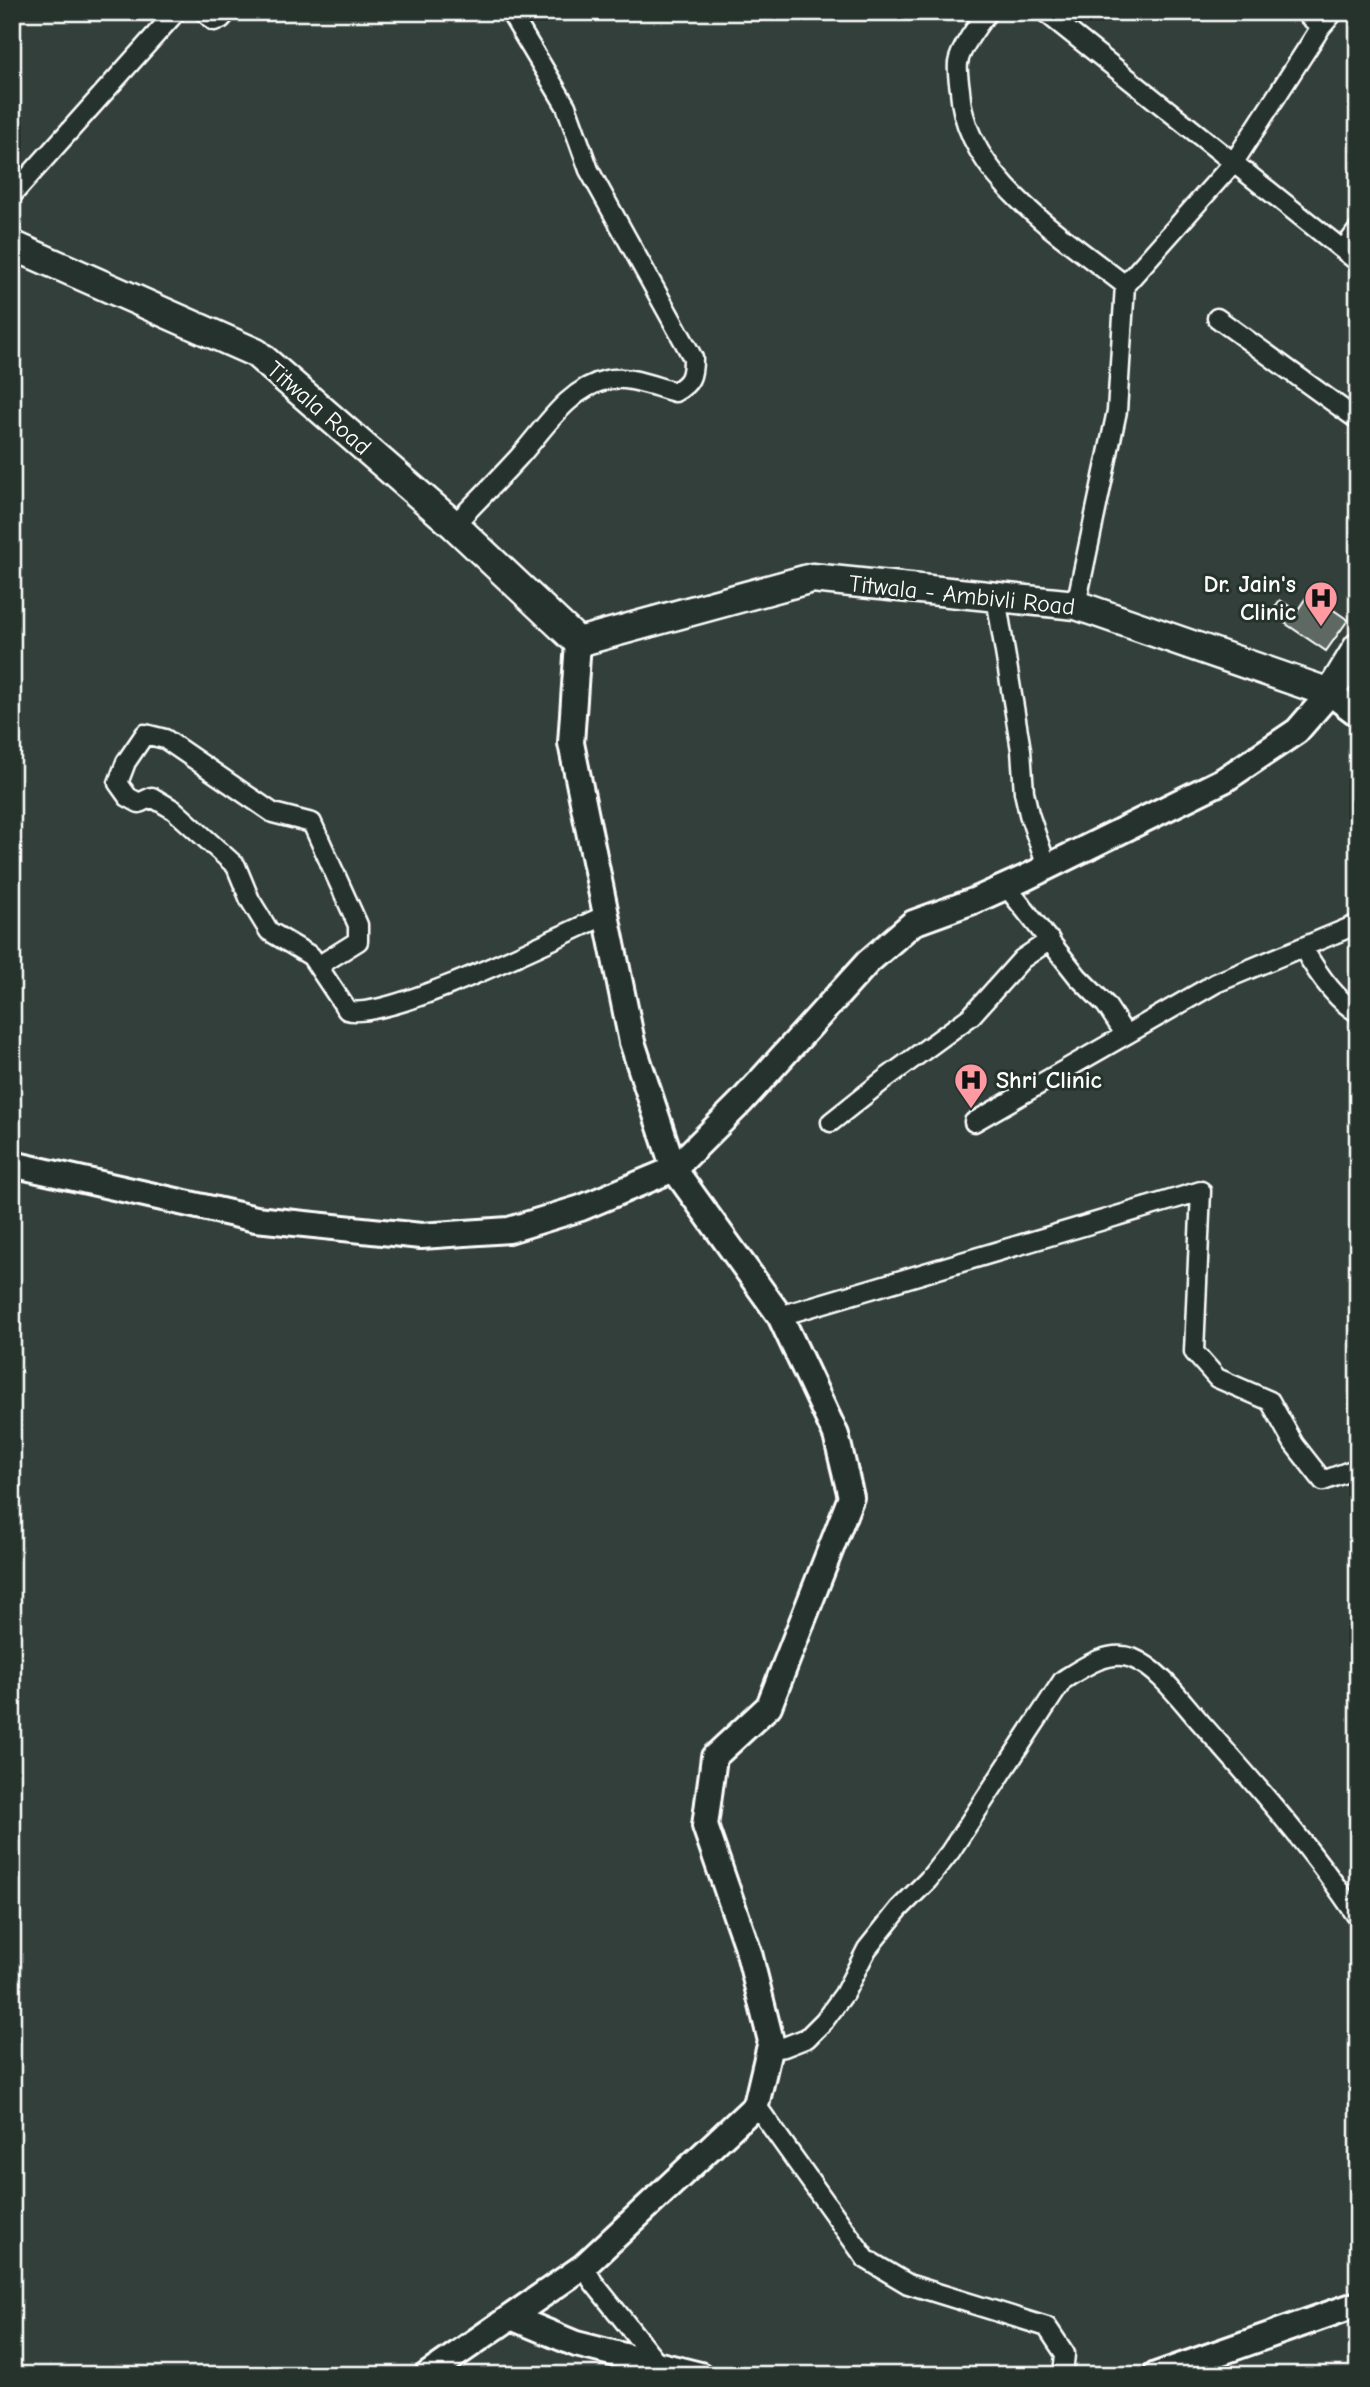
<svg xmlns="http://www.w3.org/2000/svg" width="1370" height="2387" font-family="'Comic Neue',sans-serif">
  <style>
    .building { fill: #5f6964; stroke: #fff; stroke-width: 2 }
    .lines { fill: none; stroke-linecap: round; stroke-linejoin: round }
    .street-casing { stroke: #fff; stroke-width: 23 }
    .secondary-casing { stroke: #fff; stroke-width: 30 }
    .primary-casing { stroke: #fff; stroke-width: 33 }
    .street { stroke: #26332d; stroke-width: 18 }
    .secondary { stroke: #26332d; stroke-width: 24 }
    .primary { stroke: #26332d; stroke-width: 28 }
    .labels { text-anchor: middle; stroke-width: 6; stroke-linejoin: round; paint-order: stroke }
    .street-label { font-size: 24px; fill: #fff; stroke: #26332d }
    .poi-label { font-size: 24px; font-weight: bold; fill: #fff; stroke: #26332d; text-anchor: end }
  </style>
  <rect width="100%" height="100%" fill="#333f3a"/>
  <filter id="ink" filterUnits="userSpaceOnUse"><feTurbulence type="fractalNoise" baseFrequency=".0143" numOctaves="2"/><feDisplacementMap in="SourceGraphic" scale="14" xChannelSelector="R" yChannelSelector="G"/><feConvolveMatrix kernelMatrix="1 2 1 2 8 2 1 2 1" color-interpolation-filters="sRGB"/></filter>
  <g filter="url(#ink)">
    <path class="building" d="M1309,593L1348,620L1326,651L1270,613L1280,600L1297,611Z"/>
    <g class="lines">
      <g class="street-casing">
        <path id="street" d="M204,12L214,21L221,19L227,12
          M988,12C979,23 960,49 958,63C957,71 959,82 960,90C964,177 1063,236 1125,285
          M1045,12L1358,262
          M1321,27L1334,12
          M12,195L176,12
          M1343,250L1358,230
          M1217,318L1358,420
          M454,525C475,503 497,481 518,458C542,432 568,388 606,380C629,375 652,386 675,392C691,383 693,376 693,358L589,170L566,106L510,12
          M996,597L1021,750L1024,792L1029,814L1047,867
          M1076,605L1117,411L1125,285L1234,162L1321,27L1304,12
          M1006,886L1078,977L1106,1005L1125,1034
          M1303,948C1316,971 1334,999 1358,1013
          M318,966L358,941V925L312,823L273,813L165,739L145,734L126,762L118,783L128,797L139,803L152,797L174,810L236,866L250,900L269,931L311,956L347,1010C385,1023 561,935 606,915
          M831,1122L885,1079L971,1016L1022,959L1050,940
          M974,1122L1216,983L1358,924
          M780,1316L1201,1191L1194,1352L1217,1378L1270,1401L1294,1444L1323,1481L1358,1468
          M769,2049L784,2047L807,2038L824,2021L844,1994L867,1949L899,1909L928,1880L950,1852L1063,1680C1082,1668 1108,1649 1132,1658C1161,1670 1181,1701 1201,1723C1256,1785 1312,1848 1358,1918
          M756,2105L866,2259L908,2284L1047,2327L1065,2354L1063,2375
          M584,2266L593,2282L660,2366"/>
      </g>
      <g class="secondary-casing">
        <path id="secondary" d="M12,1164L256,1219L421,1236L509,1230L581,1208L674,1169L741,1102L868,962L913,923L976,900L1025,878L1224,780L1297,731L1330,693L1358,714
          M511,2317L576,2344L700,2375
          M427,2375L584,2266L756,2105L771,2041L749,1953L705,1826L714,1757L769,1706L851,1497L836,1435L780,1316L674,1169L632,1042L571,743L578,642
          M1156,2375L1358,2304"/>
      </g>
      <g class="primary-casing">
        <path id="primary" d="M12,245L256,353L454,525L578,642L812,578L1076,605L1330,693L1358,647"/>
      </g>
      <use href="#street" class="street"/>
      <use href="#secondary" class="secondary"/>
      <use href="#primary" class="primary"/>
    </g>
  </g>
  <defs>
    <g id="hospital-pin" transform="scale(1.75)"><path d="M0 17L-7.5 6A9.5 9.5 0 1 1 7.5 6Z" fill="#ff9aa2" stroke="#26332d"/><path d="M-5-5h3v3.5h4V-5h3V5h-3V1.5h-4V5h-3Z" fill="#111"/></g>
  </defs>
  <g fill-rule="evenodd">
    <use href="#hospital-pin" x="1321" y="598"/>
    <use href="#hospital-pin" x="971" y="1080"/>
  </g>
  <g class="labels">
    <g class="street-label">
      <text transform="translate(319 408) rotate(41)" y="8">Titwala Road</text>
      <text transform="translate(962 595) rotate(6)" y="8">Titwala - Ambivli Road</text>
    </g>
    <g class="poi-label">
      <text x="1296" y="592">Dr. Jain's<tspan x="1296" dy="28">Clinic</tspan></text>
      <text x="996" y="1088" text-anchor="start">Shri Clinic</text>
    </g>
  </g>
  <rect width="1370" height="2387" fill="none" stroke="#26332d" stroke-width="42"/>
  <rect x="21" y="21" width="1328" height="2345" fill="none" stroke="#fff" stroke-width="2.5" filter="url(#ink)"/>
</svg>
